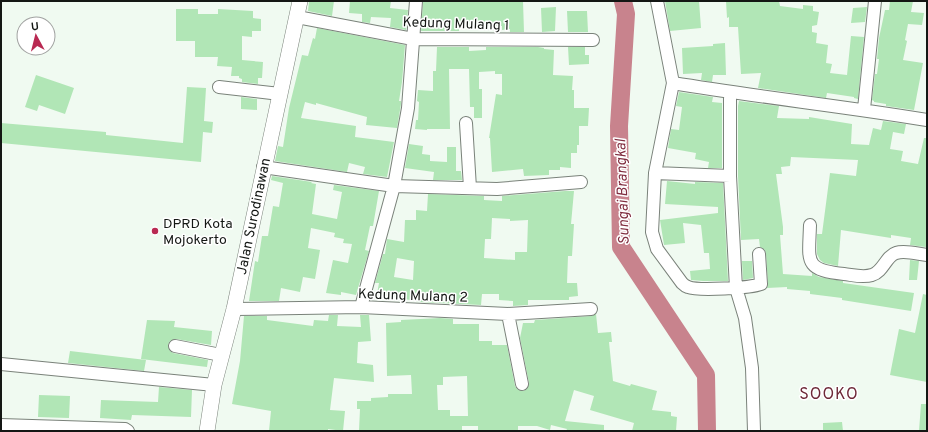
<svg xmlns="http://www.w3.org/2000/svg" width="928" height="432" font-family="Overpass,sans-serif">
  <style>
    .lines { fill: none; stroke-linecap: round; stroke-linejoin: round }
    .river { stroke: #c8838d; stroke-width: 18 }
    .building { fill: #b1e6b6; fill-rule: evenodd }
    .minor-casing { stroke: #7a827a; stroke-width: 14 }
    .major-casing { stroke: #7a827a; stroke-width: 16 }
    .minor { stroke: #fff; stroke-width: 12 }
    .major { stroke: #fff; stroke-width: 15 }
    .poi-dot { fill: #b92952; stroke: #fff; stroke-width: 1.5 }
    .labels { text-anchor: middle; stroke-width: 3; stroke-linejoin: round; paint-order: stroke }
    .street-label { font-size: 14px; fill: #141714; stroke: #fff }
    .poi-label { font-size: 14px; fill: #141714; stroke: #fff; text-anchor: start }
    .water-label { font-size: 15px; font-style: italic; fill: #812e40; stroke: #fff }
    .quarter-label { font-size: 16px; letter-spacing: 1px; fill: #6d2837; stroke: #fff }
  </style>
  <rect width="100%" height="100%" fill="#f0faf1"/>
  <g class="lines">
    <path class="river" d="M623,1L626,14L619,126L621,247L706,375L707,431"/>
  </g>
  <path class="building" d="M309,1H334L332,16L308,11Z
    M350,1H391L390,8L408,10L406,30L390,27L391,18L371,17L370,23L362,22V14L349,13Z
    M423,1H523L524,32H510V29L502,30V26H471V28H459V31H421Z
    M665,1H699L701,28L670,31Z
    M726,1H779L780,6L803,9V5L813,6V11L819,12L817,25L812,26V32L817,33L816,43L828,45L826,63L832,64L830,73L847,75L851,36L864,37L858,99L854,98V97L827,93L826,98L758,88L761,73L741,74L738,27H729V17L727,18Z
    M890,1H913L911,12L924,13L922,25L908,24L905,40L907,41L903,60L923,63L914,110L886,106V104L874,102V101L872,100L875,74H877L879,59H877L879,38L885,10H889Z
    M556,7L555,31L542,32L541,8Z
    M867,7L865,22L851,23L853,8Z
    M176,9H198V14H218V9L253,11V18L261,19V31H252V37L242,36V60L263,62L262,78H258V84L242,82V79L239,78V76H231L232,67L217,66L218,57H195V41H176Z
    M567,11H587L588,32H568Z
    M317,28L405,45L402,82L399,101H401V104L397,128L366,125L367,117L316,103V105L305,102L301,118L356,126L355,137L394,142L387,177L363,174L365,167L349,163L347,172L275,161L278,146L283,147L289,108L302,55L308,56L313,38L315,39Z
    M725,43L726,75H713L712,82L701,80L702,73L683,74L682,48L713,46V44Z
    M437,47H469V51L486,50V47H538L544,48V49L554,50L553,75L573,76L572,90H574V108H589L588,126H579V145H577V153H571V168L560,167V170H549V175L524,176L523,169L492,172L490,138H489L496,94L502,95V74H495V71L479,72V89H482V118H474V107H470L469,69H449L450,129H427V130L415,129L416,120H418L419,102L417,101L418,90L433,91V71H436Z
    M568,47H585V55H589V64L569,65Z
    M36,75L74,88L65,114L39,105L37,111L25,107Z
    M187,87L206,88L204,121L213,122L212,133L203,132L201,162L1,143V123L106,132V135L183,143Z
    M679,92L713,97L712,102L722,103V168H708L709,162L695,159L696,153L668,148L671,129L679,130L682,107L676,106Z
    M241,97L257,99V110L241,109Z
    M739,101L779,106L777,118L809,119V117L852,124L851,144L869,145L873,128L881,130L883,121L906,124L904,134L893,132L890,149L903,151L901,161L918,164L924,138H927L926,247L910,245L911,238L891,235V238L841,230L838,266L824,263L820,260L817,254V234H822L830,173L856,176L858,160L791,157L790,166L781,167L782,174H776L783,227V235H780L783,274L812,276V273L819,277L843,281V283L914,293L911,311L842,300V298L810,294V291L787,289V287L767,288L768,284L766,254L765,250L760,247L759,239L741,240L738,176V106Z
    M409,144L423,146L422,154L430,155V161L447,162V147H456V171H461L462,180H433L434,172L405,168Z
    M272,176L312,182L311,183L316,184L312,214L337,219L342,192L333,190L334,185L379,191L373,226H370L365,250L369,251L356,295L341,292V295L326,293L333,260L348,263L352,244L343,243L344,239L334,237L335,233L311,228L308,248L320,250L315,279L303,277L300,292L281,288L279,301H249L255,261L258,262L262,236H268L273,206L279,207L283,183L271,180Z
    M667,181L695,184V182L723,183L728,281H703L691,280L690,271L710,269L709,253H704L701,225L683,223L685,243L664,245L660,220L718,213V207L665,204Z
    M565,191H574L571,224H574L572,256H568L567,283H577L578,296L569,297V300H528V305L513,306V301L499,300V294H482L481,305L421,302L377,294L379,283H375L383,254H385L387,239L404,242L405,220H416V210L427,211L428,194L484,196V200L502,201V196ZM492,218L510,219V221L528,220L527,252H515V260L484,258L485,239H491ZM397,258L414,261L413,280L394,277Z
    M910,260L919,261L917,280H909Z
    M742,261H752L753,278L743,280Z
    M923,294L927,295V382L890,375L899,329L915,333Z
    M596,314L598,333L611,332L612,342H609L613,381L630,386L631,384L657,391L652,410L671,412V416L677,417L676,431H632L634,423L590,410L594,396L574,390L565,421L604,425V431H566L567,429L551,425L550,430L537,426H518V431H478V426H462V431H359L360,409H357V401H371V398L388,397V394H412L411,375L387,376L386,323L401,322V320L440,318L453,319V324H479V341H492V345H507L515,386L517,389L523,391L527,389L529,383L520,338L523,323H534L535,320L591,316ZM467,376L468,416H450V410H438L437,385H443V377Z
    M329,315H338L337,326L361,327L360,315H369L371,341L358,342L357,363L373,365L374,382L334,378L330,410L345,411L343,431L328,429V431H269L271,411L232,404L240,361L244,316H267V320L313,326L314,320L328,321Z
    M147,320L175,321L174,327L212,331L211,345L176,339L170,341L168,345L170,351L173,353L208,360L207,367L141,359Z
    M70,351L146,360L144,371L68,363Z
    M159,387L192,390L191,417L132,415L131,420L100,418L101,400L158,402Z
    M39,395L70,396L69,418L38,417Z
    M921,404H927V431H919Z
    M842,422L843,431H823V423Z"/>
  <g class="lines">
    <g class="minor-casing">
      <path id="minor" d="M657,1L673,83L655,173L652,232L657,249L682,283C684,285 685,286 688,287C698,291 751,288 761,284L759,254
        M297,17L413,39L593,40
        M673,83C757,97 842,106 927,120
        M219,87L280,94
        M730,93V176L736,288L745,318L752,368L754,431
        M864,109L875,1
        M466,123L470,188
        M263,167L394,186L497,189L581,182
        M655,173L730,176
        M810,225C809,261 803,270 844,274C853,275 863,278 872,275C883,272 886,256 896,253C905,250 918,254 927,255
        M361,307L394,186L408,108L416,1
        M234,309L361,307L508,314L591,309
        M508,314L522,384
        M175,346L221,355
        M1,364L214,385
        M1,425L125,429L128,431"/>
    </g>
    <g class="major-casing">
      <path id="major" d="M207,431L214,385L234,309L300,1"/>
    </g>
    <use href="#minor" class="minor"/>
    <use href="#major" class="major"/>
  </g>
  <circle class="poi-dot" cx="155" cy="231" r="4"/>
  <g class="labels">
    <g class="street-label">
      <text transform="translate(456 23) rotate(2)" y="5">Kedung Mulang 1</text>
      <text transform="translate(253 216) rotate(-78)" y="5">Jalan Surodinawan</text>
      <text transform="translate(413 295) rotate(2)" y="5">Kedung Mulang 2</text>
    </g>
    <g class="poi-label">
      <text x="163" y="228">DPRD Kota<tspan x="163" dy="16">Mojokerto</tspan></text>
    </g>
    <g class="water-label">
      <text transform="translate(622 192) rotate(-92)" y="5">Sungai Brangkal</text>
    </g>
    <g class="quarter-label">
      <text x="829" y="399">SOOKO</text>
    </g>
  </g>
  <rect width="928" height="432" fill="none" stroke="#141714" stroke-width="4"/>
  <g transform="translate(36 36) rotate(353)"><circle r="19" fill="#ffffff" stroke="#a1a2a1"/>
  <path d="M0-3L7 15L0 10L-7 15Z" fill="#b92952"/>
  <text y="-6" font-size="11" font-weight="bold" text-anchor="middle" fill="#141714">U</text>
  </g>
</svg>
